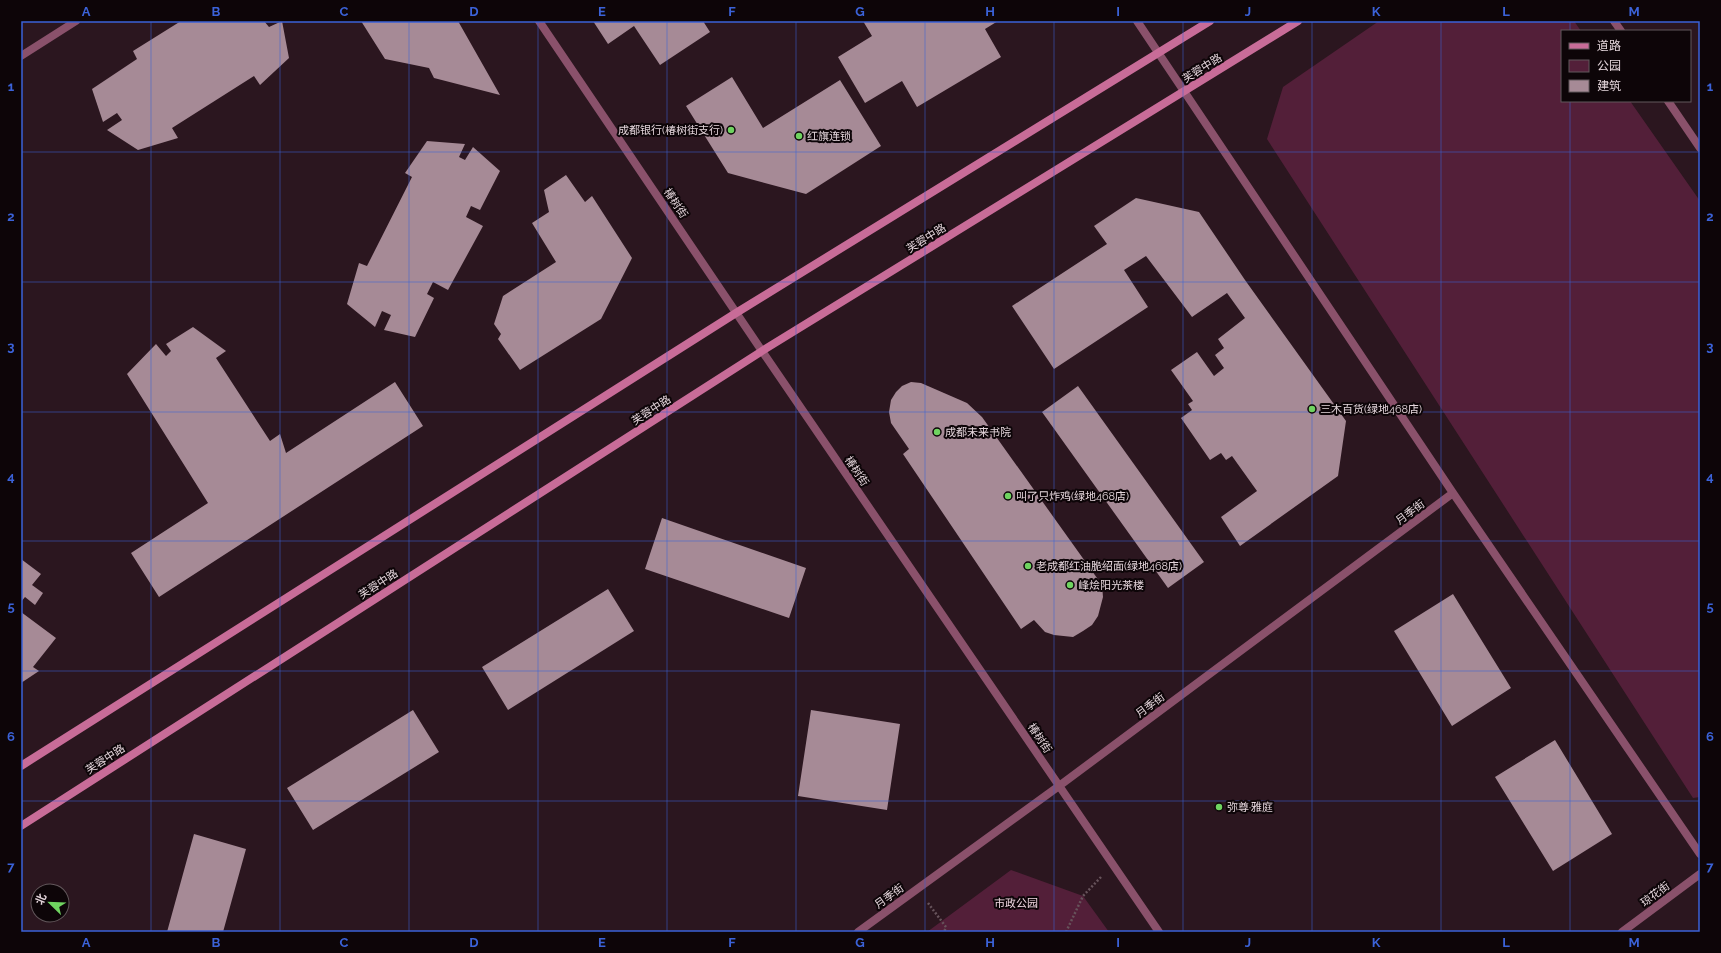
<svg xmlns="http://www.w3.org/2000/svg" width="1721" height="953" font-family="Raleway,'Noto Sans SC',sans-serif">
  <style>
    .green { fill: #531f39 }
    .building { fill: #a68a96 }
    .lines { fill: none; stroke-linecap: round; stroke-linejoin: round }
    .path { stroke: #67535b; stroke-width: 2.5; stroke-dasharray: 2 2; stroke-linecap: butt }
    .street { stroke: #8a516b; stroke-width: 8 }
    .secondary { stroke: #c86c98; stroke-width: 8 }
    .grid { fill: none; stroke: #3b62d8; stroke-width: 1; stroke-opacity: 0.55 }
    .poi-dot { fill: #6fd360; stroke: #0d0508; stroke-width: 1.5 }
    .labels { text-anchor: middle; stroke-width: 4; stroke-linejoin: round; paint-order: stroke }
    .street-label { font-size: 11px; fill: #e4d5db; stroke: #0d0508 }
    .poi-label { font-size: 11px; fill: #e4d5db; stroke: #0d0508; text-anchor: start }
    .park-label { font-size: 11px; fill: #f1d8e2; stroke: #0d0508 }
    .neatline { fill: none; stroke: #3b62d8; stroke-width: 1.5 }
    .grid-label { font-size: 13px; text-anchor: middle; font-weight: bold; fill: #3b62d8 }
  </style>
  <rect width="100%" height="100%" fill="#2b161f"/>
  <path class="green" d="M1379,21H1574L1581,31H1562V101H1630L1700,201V797L1693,798L1267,139L1283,87Z
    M1011,870L1083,896L1109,932H927Z"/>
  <path class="building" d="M181,21H264L269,27L282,21L289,58L260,85L254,76L172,128L178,138L138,150L107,130L122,120L117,113L103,122L92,89L137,59L133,51Z
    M361,21H458L500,95L434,78L429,68L385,59Z
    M593,21H703L710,32L660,65L634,26L608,44Z
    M863,21H998L985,29L1001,57L917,107L902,81L865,103L838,57L872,36Z
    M732,77L763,128L840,80L881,146L806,194L728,173L686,106Z
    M427,141L465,144L459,157L465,160L473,147L500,171L480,210L471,206L466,217L483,226L448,290L433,282L427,294L434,298L415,337L384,330L391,315L382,311L375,327L347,304L359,263L367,266L412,177L405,173Z
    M566,175L585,202L592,196L632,258L601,319L520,370L498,339L501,334L494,324L503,296L556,262L532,223L549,212L544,190Z
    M1136,198L1199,212L1245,280L1346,421L1338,476L1240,546L1221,517L1257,491L1232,456L1226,460L1221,453L1210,460L1181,418L1192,410L1188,404L1193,401L1171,370L1197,352L1214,376L1224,368L1215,355L1224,348L1218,339L1245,318L1227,293L1192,317L1146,256L1124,270L1148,307L1054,369L1012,306L1107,244L1094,226Z
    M193,327L226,351L216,358L270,441L280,434L286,453L395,382L423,426L159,597L131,553L208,503L127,374L156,344L166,356L171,351L166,344Z
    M911,382L921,383L967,403L982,417L1102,585L1103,597L1098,616L1092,625L1083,631L1073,637L1054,635L1045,632L1034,620L1021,629L903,454L909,449L891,423L889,412L891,400L896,392L902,386Z
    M1078,386L1204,562L1168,588L1042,412Z
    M662,518L806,568L789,618L645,569Z
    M21,559L41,574L32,585L43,593L35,605L25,597L21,602Z
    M608,589L634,631L508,710L482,667Z
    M1453,594L1511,688L1452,726L1394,631Z
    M21,612L56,638L33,667L39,671L21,683Z
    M413,710L439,752L313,830L287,788Z
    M811,710L900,724L887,810L798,796Z
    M1555,740L1612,834L1553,871L1495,777Z
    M194,834L246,849L223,932H167Z"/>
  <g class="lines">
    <path class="path" d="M928,903L946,927L944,932
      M1066,932L1083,896L1101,877"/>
    <path class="street" d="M539,21L762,351L1159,932
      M1137,21L1453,493L1700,854
      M1614,21L1621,31
      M21,56L76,21
      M1668,101L1700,148
      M858,932L1059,786L1453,493
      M1622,932L1700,874"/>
    <path class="secondary" d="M21,766L736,313L1210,21
      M21,826L762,351L1298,21"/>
  </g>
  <path class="grid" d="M151,21V932M280,21V932M409,21V932M538,21V932M667,21V932M796,21V932M925,21V932M1054,21V932M1183,21V932M1312,21V932M1441,21V932M1570,21V31M1570,101V932M21,152H1700M21,282H1700M21,412H1700M21,541H1700M21,671H1700M21,801H1700"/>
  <g class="poi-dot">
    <circle cx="731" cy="130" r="4"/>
    <circle cx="799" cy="136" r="4"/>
    <circle cx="1312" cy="409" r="4"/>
    <circle cx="937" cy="432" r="4"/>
    <circle cx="1008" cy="496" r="4"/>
    <circle cx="1028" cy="566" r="4"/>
    <circle cx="1070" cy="585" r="4"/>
    <circle cx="1219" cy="807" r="4"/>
  </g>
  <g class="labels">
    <g class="street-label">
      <text transform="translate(1202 68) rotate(-32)" y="4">芙蓉中路</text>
      <text transform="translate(676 203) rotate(56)" y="4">椿树街</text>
      <text transform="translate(926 238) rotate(-32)" y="4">芙蓉中路</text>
      <text transform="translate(651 410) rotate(-33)" y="4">芙蓉中路</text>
      <text transform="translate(857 471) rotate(56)" y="4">椿树街</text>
      <text transform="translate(1410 512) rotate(-37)" y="4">月季街</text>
      <text transform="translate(378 584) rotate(-33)" y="4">芙蓉中路</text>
      <text transform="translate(1150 705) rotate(-37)" y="4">月季街</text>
      <text transform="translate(1040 738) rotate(56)" y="4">椿树街</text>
      <text transform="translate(105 759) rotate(-33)" y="4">芙蓉中路</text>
      <text transform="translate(1655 894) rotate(-37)" y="4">琼花街</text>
      <text transform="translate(889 896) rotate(-36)" y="4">月季街</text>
    </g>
    <g class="poi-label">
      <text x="723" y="134" text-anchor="end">成都银行(椿树街支行)</text>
      <text x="807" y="140">红旗连锁</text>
      <text x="1320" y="413">三木百货(绿地468店)</text>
      <text x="945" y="436">成都未来书院</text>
      <text x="1016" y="500">叫了只炸鸡(绿地468店)</text>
      <text x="1036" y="570">老成都红油脆绍面(绿地468店)</text>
      <text x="1078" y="589">峰烩阳光茶楼</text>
      <text x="1227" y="811">弥尊·雅庭</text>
    </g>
    <g class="park-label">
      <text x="1016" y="907">市政公园</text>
    </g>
  </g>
  <rect width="1721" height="953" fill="none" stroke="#0d0508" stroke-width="44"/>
  <rect x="1561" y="30" width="130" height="72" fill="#0d0508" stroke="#63585c"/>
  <rect x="1569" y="43" width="20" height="6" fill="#c86c98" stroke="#63585c"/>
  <text x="1597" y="50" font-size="12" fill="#e4d5db">道路</text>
  <rect x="1569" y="60" width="20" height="12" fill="#531f39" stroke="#63585c"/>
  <text x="1597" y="70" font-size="12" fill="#e4d5db">公园</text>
  <rect x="1569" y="80" width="20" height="12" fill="#a68a96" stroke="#63585c"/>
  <text x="1597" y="90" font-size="12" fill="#e4d5db">建筑</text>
  <g transform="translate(50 903) rotate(293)"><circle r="19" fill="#0d0508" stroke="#63585c"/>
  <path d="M0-3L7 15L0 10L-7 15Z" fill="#6fd360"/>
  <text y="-6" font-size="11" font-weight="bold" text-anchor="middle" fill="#e4d5db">北</text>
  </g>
  <rect x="22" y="22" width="1677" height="909" class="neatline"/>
  <g class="grid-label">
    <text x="86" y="16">A</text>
    <text x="216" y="16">B</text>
    <text x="344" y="16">C</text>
    <text x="474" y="16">D</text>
    <text x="602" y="16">E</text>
    <text x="732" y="16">F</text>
    <text x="860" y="16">G</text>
    <text x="990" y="16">H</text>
    <text x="1118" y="16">I</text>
    <text x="1248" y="16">J</text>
    <text x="1376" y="16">K</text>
    <text x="1506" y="16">L</text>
    <text x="1634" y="16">M</text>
    <text x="11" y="91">1</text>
    <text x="1710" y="91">1</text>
    <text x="11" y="221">2</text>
    <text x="1710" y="221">2</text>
    <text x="11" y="351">3</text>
    <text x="1710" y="351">3</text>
    <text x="11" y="481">4</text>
    <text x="1710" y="481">4</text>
    <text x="11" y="611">5</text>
    <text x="1710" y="611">5</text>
    <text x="11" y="741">6</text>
    <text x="1710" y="741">6</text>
    <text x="11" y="871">7</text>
    <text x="1710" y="871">7</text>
    <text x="86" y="947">A</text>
    <text x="216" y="947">B</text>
    <text x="344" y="947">C</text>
    <text x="474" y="947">D</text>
    <text x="602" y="947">E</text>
    <text x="732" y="947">F</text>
    <text x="860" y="947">G</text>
    <text x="990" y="947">H</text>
    <text x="1118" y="947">I</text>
    <text x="1248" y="947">J</text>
    <text x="1376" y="947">K</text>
    <text x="1506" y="947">L</text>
    <text x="1634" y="947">M</text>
  </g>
</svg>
